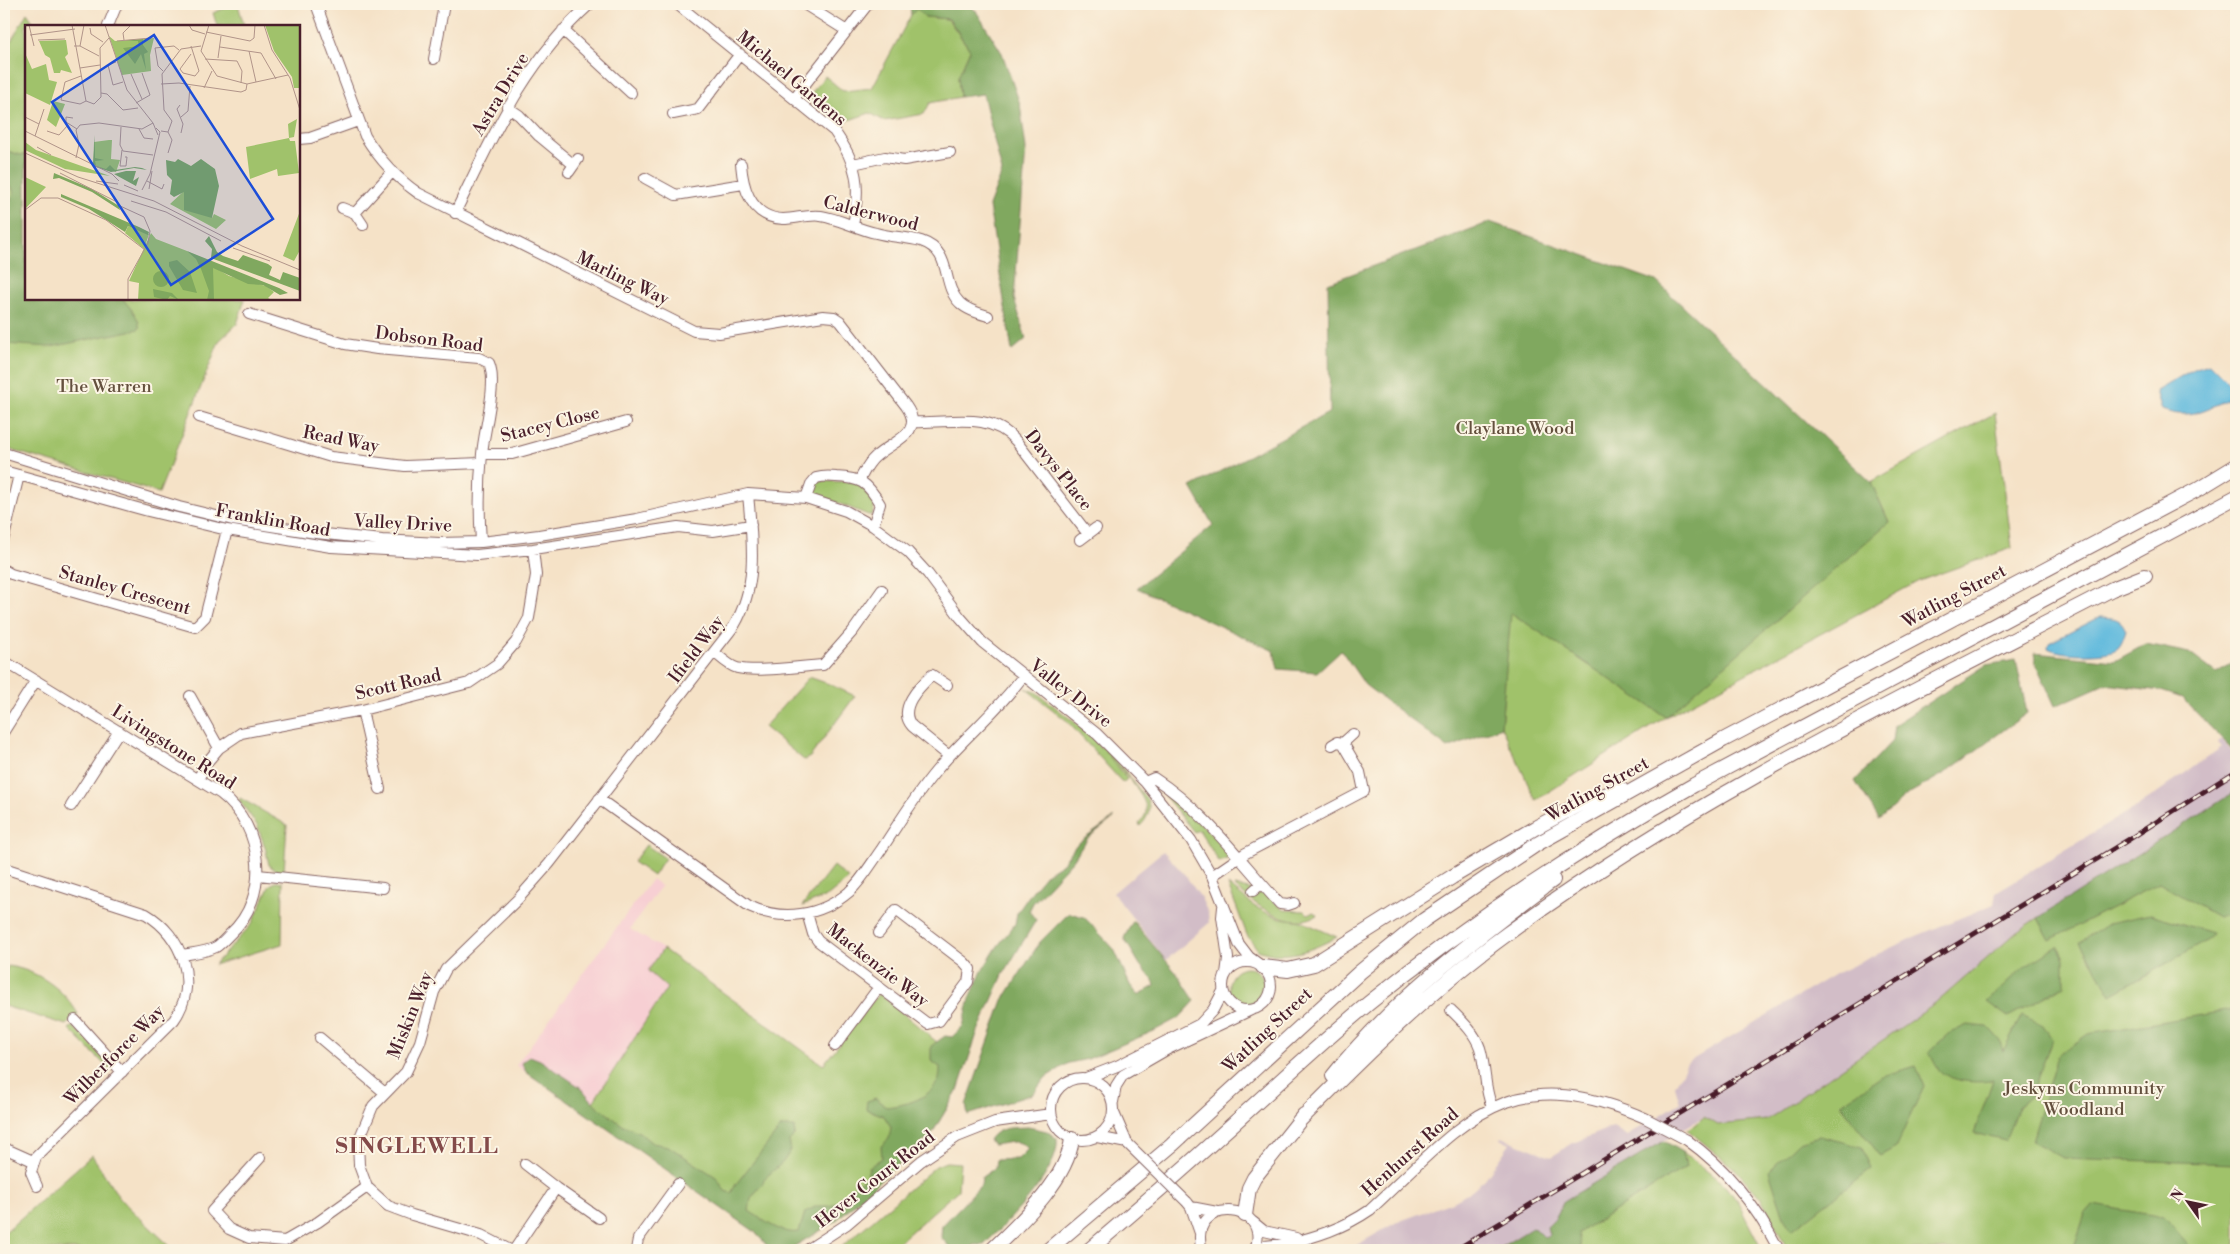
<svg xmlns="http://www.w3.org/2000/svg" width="2240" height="1254" font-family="'Libre Bodoni',serif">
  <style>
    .built { fill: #f7cfd3 }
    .industrial { fill: #d2bdc7 }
    .green { fill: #a0c26b; stroke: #75704b }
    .forest { fill: #80a85f; stroke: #656445 }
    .water { fill: #5fb9dd; stroke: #546c84 }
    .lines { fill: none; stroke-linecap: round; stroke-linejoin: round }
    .minor-casing { stroke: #866362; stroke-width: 12 }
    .highway-casing { stroke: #866362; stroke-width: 16 }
    .minor { stroke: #fff; stroke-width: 10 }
    .highway { stroke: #fff; stroke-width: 14 }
    .rail-casing { stroke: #4a1f2b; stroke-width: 5 }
    .rail { stroke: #fcf5e5; stroke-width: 3; stroke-dasharray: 9; stroke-linecap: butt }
    .minor-bridge-casing { stroke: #866362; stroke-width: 12; stroke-linecap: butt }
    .minor-bridge { stroke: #fff; stroke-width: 10 }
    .labels { text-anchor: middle; stroke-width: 4; stroke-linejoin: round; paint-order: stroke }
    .street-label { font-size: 18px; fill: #4a1f2b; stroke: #fcf5e5 }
    .park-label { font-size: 18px; fill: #64503e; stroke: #fcf5e5 }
    .district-label { font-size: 22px; font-weight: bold; letter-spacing: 1px; fill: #834a49; stroke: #fcf5e5 }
    .inset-road { fill: none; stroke: #b19489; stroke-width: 1 }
    .view { fill: #1d4ed8; fill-opacity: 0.15; stroke: #1d4ed8; stroke-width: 2.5 }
    .inset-edge { fill: none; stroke: #4a1f2b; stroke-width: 2.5 }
  </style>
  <rect width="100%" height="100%" fill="#fcf5e5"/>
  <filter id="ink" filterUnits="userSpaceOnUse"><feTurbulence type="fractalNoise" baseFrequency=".02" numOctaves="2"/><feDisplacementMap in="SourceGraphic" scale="10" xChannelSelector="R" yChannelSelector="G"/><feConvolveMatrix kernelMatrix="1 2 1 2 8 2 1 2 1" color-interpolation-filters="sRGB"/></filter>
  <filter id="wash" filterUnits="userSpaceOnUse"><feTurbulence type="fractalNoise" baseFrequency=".0096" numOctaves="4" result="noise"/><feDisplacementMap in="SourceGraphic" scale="20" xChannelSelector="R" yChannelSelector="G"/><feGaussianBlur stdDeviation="1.12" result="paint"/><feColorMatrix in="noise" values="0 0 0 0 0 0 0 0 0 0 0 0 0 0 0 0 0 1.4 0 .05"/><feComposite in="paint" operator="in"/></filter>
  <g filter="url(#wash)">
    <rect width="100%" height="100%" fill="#f5e2c7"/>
    <path class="built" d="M652,879L661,886L630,929L663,949L648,971L667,988L585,1113L516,1065Z"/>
    <path class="industrial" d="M2222,740L2236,755V791L2017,932L1935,1004L1767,1120L1718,1125L1703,1117L1565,1201L1555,1219L1547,1226L1550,1235L1544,1237L1536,1229L1532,1228L1494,1250H1348L1397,1222L1455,1201L1467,1194L1485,1179L1510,1144L1500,1139L1501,1137L1551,1157L1573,1143L1613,1127L1627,1136L1680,1103L1675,1086L1687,1063L1835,974L1914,937L1994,904L1996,892L2141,804L2222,747L2218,743Z
      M1163,851L1185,875L1201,898L1208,913L1209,923L1166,960L1113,893Z"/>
    <path class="green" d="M235,4H238L244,26H217L213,13Z
      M917,8L925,17L948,19L970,50L958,77L960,97L930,103L924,114L884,121L870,113L840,123L815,105L810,95L825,76L843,91L872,88L911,15Z
      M27,13L36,26H26V299H245L237,324L219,341L159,493L4,448V53Z
      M1995,413L2012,548L1919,581L1666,717L1536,800L1501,727L1510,613L1889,522L1871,482Z
      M816,481L857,482L876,502L872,515H868L818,495L814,491Z
      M809,677L829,684L855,696L810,757L804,760L764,727Z
      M1025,688L1036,692L1091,735L1101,748L1103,746L1110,752L1148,801C1151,811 1147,819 1140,826L1139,824C1142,820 1146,816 1146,810C1147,795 1115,763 1105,751L1127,779L1124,782L1121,781L1066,720Z
      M1156,785L1176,798L1228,851L1227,859L1219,862L1199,830L1194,832Z
      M240,798L287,825L284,872L276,871L269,865L265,847L257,825L239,800Z
      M2236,843V1250H1788L1760,1197L1736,1170L1688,1130L1704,1117L1718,1125L1767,1120L1935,1004L2017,932L2038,918L2050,939Z
      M646,845L665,858L653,876L633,862Z
      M833,866L849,879L828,896L802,906Z
      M276,882H283L282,944L214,965L252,924L270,885Z
      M1228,885L1254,906L1267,913L1281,918L1301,921L1337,937C1312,950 1286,961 1258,950L1247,935Z
      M1234,886L1264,892L1284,910L1305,911L1308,914L1314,912L1317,915C1291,932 1252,903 1234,886Z
      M663,949L823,1065L879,993L965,1066L958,1090L931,1135L833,1223L788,1250H771L754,1231L586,1113L667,988L648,971Z
      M8,966C37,970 64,989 78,1014L66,1025L4,1006V978Z
      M1229 986a18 18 0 1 1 36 0a18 18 0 1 1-36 0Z
      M71,1027H74L114,1067L111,1071L69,1029Z
      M1683,1152L1727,1187L1737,1201L1762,1250H1579L1581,1247L1577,1233L1686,1167Z
      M92,1155L120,1199L174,1250H10L4,1243V1233Z
      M946,1162L960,1163L958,1190L890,1250H838L936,1166Z"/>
    <path class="forest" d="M910,4H968L976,11L1002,53L1020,104L1026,149L1014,298L1026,339L1012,351L989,206L1002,172L983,94L960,97L958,77L970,50L949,19L925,17L917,9L911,15Z
      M4,150L21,155L26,154V299H123C129,307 141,318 139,329L51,347L4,344V213L14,194L12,187L4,183Z
      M1490,222L1656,281L1871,482L1889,522L1666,717L1511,613L1501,727L1448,748L1365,685L1341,650L1317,672L1278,669L1274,651L1137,588L1213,525L1191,487L1330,412L1328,283Z
      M2146,644L2189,653L2216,673L2236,661V753L2182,698L2161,691L2105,684L2055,706L2036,664L2034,653L2115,661Z
      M2016,660L2027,713L1945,773L1908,794L1879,819L1855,781L1892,741L1894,725L1986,665Z
      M2236,791V912L2218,917L2159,883L2050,940L2038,918Z
      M1115,817L1088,838L1073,860L1033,903L1029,911L1036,920L1003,975L978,1031L958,1090L931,1135L833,1223L788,1250H771L754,1231L526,1072L522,1063L530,1056L540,1060L580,1087L596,1105L621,1124L639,1132L652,1143L668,1146L716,1177L725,1191L731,1193L736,1184L781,1127H794L795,1135L789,1141L791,1150L783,1162L764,1179L763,1183L751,1198L749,1211C763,1220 782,1235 799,1232L805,1212L817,1206H830L842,1200L854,1186L867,1177L869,1167L882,1158L881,1146L889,1139L891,1127L884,1116L866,1109L867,1101L876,1098L886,1107C905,1105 926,1100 937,1083C940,1079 940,1072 940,1067L931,1061V1046L945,1036L952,1037L963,1026L970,998L982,971L997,947L1015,924L1017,913L1036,886L1047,873L1063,863L1077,844Z
      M1069,913L1084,917L1114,949L1130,985L1138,995L1155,986L1153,980L1140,965L1124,938L1133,921L1178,975L1195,1001L1180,1017L1154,1031L1088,1059L1069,1063L1046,1077L1033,1094L968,1115L966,1105L1003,1000L1040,942Z
      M2150,914L2212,933L2208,940L2111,995L2080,942L2109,923Z
      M2058,946L2064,958V986L2008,1017L1987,1002L2023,968Z
      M2232,1010L2236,1012V1164L2063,1158L2032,1141L2057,1056L2088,1034Z
      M2022,1015L2043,1025L2052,1039L2031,1096L2018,1106L2005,1141L1974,1133L1993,1080C1979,1084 1950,1082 1939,1070C1935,1065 1932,1057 1929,1052L1948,1034L1967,1025L1988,1027L1999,1039L2003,1051Z
      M1916,1066L1924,1086L1896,1147L1880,1156C1868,1138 1852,1123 1841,1104L1882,1076Z
      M1028,1127L1047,1131L1057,1139C1061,1171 1006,1223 984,1245H974L971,1250H952L941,1237L942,1226L981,1185L982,1177L995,1168L996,1160L1018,1159L1028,1149C1019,1137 1007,1144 993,1145L989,1140C998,1126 1013,1128 1028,1127Z
      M1819,1136L1862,1147L1871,1169L1792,1230L1785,1220L1769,1171L1799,1142Z
      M1664,1141L1683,1152L1686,1167L1578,1233L1581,1247L1579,1250H1496L1532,1228L1536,1229L1544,1237L1549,1235L1547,1227L1555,1219L1564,1201Z
      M2093,1205L2164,1217L2192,1250H2073L2085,1214Z"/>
    <path class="water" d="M2210,364L2231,385L2229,399C2204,410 2189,420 2162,410L2156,391L2195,368Z
      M2100,617C2113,618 2121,617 2126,631C2124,637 2122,644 2118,648C2108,657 2059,655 2048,648L2049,643Z"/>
  </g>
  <g filter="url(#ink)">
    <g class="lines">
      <g class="minor-casing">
        <path id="minor" d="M316,4L365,136C379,159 395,177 418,193L694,331L719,333L823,316L834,317L840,321L906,406C926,434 892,441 875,457C868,463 864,472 860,479
          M677,4L834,131C858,164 861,186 853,225
          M804,4L847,31
          M108,26L117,4
          M563,30L631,93
          M434,59L444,4
          M795,97L868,4
          M507,107L519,115L539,136L574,165
          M673,114L698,109L740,54
          M299,139L310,138L358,121
          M741,164C743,189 752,218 783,219C796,219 808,214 821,216C840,219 857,229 876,233C890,237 906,237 921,241C954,252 940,284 960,303C967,310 978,313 988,316
          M853,164L885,157L904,160L950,152
          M569,172L578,159
          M645,178L676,195L743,184
          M342,208L355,213L363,225
          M355,213L392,172
          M455,213C494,134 523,64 590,4
          M249,314L345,344L377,349L479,358L489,363C498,383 484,430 482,454C479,483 479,513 481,542
          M199,417L331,457L405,466L481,463
          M913,422C949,424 989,410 1016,441L1088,534
          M4,453L179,507L233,520L316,533L382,540L439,543L481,542L539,535L637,519L748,494L806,498L846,511L873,526L908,552L928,574L960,617L982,642L1097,734L1145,782L1191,840L1212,876L1239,944L1249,957L1263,967
          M482,454H512L626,422
          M4,471L148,511L227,530L331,547L477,555L533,549L678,527L713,531L751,525
          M806,498L811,484L816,478C823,476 829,476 836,477C861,478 867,482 880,504L873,526
          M4,537L19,475
          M1080,540L1096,528
          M4,570L11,574L195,627L205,617L227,530
          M715,653C721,658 729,666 737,668C758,673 801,666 823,665L853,631L882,590
          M4,661L221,794C264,827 271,897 230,934C226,938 221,944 216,947C206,952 193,953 182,955
          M947,685L932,675C919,687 897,709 912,726L949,756
          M190,696L219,748
          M362,710L380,789
          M4,731L36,680
          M1343,743L1353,734
          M198,779L208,761L219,748L241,733L362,710L469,683L497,664L516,642L529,618L536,575L533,549
          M1145,782L1154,778C1205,811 1239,860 1280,904L1288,905L1294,903
          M599,799L749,906C782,922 821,916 849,892C862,880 871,864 881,850C899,823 915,796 936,771C963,738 998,711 1023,676
          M71,806L119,731
          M4,868L146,914C182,935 200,983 174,1020L36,1157L31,1172L37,1186
          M258,875L383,888
          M1212,876L1244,854L1364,791L1360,772L1343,743L1337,742L1332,745
          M1253,891L1261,884
          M1223,907L1222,917L1228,958L1226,974
          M807,913L813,934L818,941L928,1024L939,1021L968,982L970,969L964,962L896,910L879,933
          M1223 986a24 24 0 1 1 48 0a24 24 0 1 1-48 0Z
          M1451,1010C1462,1021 1475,1033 1480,1048C1486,1068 1484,1088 1492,1107
          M75,1020L122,1072
          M320,1038L385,1093
          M835,1046L879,987
          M1051 1109a31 31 0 1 1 62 0a31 31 0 1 1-62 0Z
          M1086,1078L1117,1066L1200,1024L1213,1010L1223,991
          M1113,1102L1116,1086L1123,1075L1168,1049L1251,1010
          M1114,1113L1127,1143
          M1097,1137L1127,1143
          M1687,1140C1728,1169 1756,1206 1779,1250
          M4,1148L33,1161
          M260,1158L212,1211L229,1229L249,1238L285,1241L318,1222L367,1187
          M556,1188L599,1218
          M1187,1202L1191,1207L1200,1233
          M1191,1207L1217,1212
          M1253,1222L1264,1231L1296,1238
          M510,1250L481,1235L412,1215L388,1206L367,1187L359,1165L358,1142L373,1106L406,1072L420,1042L434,992L446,969L518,899L549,864L734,626C759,584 752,540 748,494
          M514,1250L556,1188L525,1164
          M636,1250L638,1239L678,1184
          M807,1250L847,1224L921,1161L957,1137L995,1122L1051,1114
          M1202,1250C1186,1196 1273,1200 1255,1250
          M1256,1250C1265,1243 1275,1246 1286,1244C1316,1237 1344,1228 1370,1210C1465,1122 1506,1058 1645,1118"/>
      </g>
      <g class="highway-casing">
        <path id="highway" d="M1263,967L1288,970L1314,964L1452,877L1535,828L1578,805L1621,789
          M1333,1076C1394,999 1475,939 1553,880
          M1299,1121C1365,1055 1431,989 1507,934C1694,797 1906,696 2112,589L2145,576
          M1245,1215L1249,1188L1254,1178L1304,1115
          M992,1250C1021,1222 1067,1180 1072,1139
          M1048,1250L1172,1145L1360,972L1424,920L1537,844L1723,740L2200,488L2236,466
          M1089,1250C1134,1212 1179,1173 1222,1134C1271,1090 1318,1045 1369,1003C1470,921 1580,849 1694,785L2236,497"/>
      </g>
      <use href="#minor" class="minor"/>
      <use href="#highway" class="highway"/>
      <g class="rail-casing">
        <path id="rail" d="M1456,1250L2128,840L2236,771"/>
      </g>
      <use href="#rail" class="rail"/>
      <g class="minor-bridge-casing">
        <path id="minor-bridge" d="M1645,1118L1687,1140
          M1127,1143L1187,1202"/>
      </g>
      <use href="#minor-bridge" class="minor-bridge"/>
    </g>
  </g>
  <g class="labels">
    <g class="street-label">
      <text transform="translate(792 78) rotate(40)" y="6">Michael Gardens</text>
      <text transform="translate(500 94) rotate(-59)" y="6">Astra Drive</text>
      <text transform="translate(871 213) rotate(14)" y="6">Calderwood</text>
      <text transform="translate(623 278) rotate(26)" y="6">Marling Way</text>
      <text transform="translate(429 339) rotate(7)" y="6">Dobson Road</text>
      <text transform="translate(550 424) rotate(-14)" y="6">Stacey Close</text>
      <text transform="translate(341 439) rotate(11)" y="6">Read Way</text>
      <text transform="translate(1059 470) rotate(52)" y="6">Davys Place</text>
      <text transform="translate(273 520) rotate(10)" y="6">Franklin Road</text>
      <text transform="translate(403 523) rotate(3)" y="6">Valley Drive</text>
      <text transform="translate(125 590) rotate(16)" y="6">Stanley Crescent</text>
      <text transform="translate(1954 596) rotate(-28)" y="6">Watling Street</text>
      <text transform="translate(696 649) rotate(-53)" y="6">Ifield Way</text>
      <text transform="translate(398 684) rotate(-13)" y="6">Scott Road</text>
      <text transform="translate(1071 693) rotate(38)" y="6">Valley Drive</text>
      <text transform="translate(174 747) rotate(32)" y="6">Livingstone Road</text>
      <text transform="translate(1597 789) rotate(-29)" y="6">Watling Street</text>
      <text transform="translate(878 965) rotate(38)" y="6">Mackenzie Way</text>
      <text transform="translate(410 1015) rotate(-68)" y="6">Miskin Way</text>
      <text transform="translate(1267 1030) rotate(-43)" y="6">Watling Street</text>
      <text transform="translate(114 1055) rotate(-45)" y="6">Wilberforce Way</text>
      <text transform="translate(1410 1152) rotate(-42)" y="6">Henhurst Road</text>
      <text transform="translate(875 1179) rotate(-38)" y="6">Hever Court Road</text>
    </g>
    <g class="park-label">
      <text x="104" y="392">The Warren</text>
      <text x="1515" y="434">Claylane Wood</text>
      <text x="2084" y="1094">Jeskyns Community<tspan x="2084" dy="21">Woodland</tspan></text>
    </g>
    <g class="district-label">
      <text x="417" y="1153">SINGLEWELL</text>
    </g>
  </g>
  <g transform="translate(25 25)">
    <rect width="275" height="275" fill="#f5e2c7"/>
    <path d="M240,0H275V63H269L267,52L249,26ZM84,11L90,16L129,13L125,30L126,46L97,50ZM41,15L43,29L40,32L47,48L36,45L35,48H29L25,33L20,30L14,16ZM0,28L7,44L21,39L24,55L32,57L25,80L0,68ZM28,76L40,79L31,102L22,95ZM272,94L269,112L264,113L265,116H270L274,148L253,151L252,144L225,154L221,122L264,113L263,99ZM84,115H87L86,134L95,135L91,147L68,141L69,117ZM0,117L11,125L85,151L40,144L0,125ZM0,152L21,162L0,184ZM159,166L187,193L189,189L201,195L191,204L145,179ZM275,186V225L269,236L258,231ZM103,201L124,209L119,224L100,208ZM126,208L131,214L162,226L204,251L241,261L249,267L243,273L247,275H113L114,258L104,256Z" fill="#a0c26b"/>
    <path d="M118,14V20L123,27L119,29L121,45L116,29L110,39L98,23L114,21L113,16H100ZM70,110V133L79,135L70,136L71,141L81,144L85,140L90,145L110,142L117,143L122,145L109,143L86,147L68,141ZM153,134L166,141L176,134L190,144L194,161L187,193L159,185V167L149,172L145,169L147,155L142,150L141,135L150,137ZM101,146H111L108,156L114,152L111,161L89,149ZM29,148L67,164L94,181L95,185L67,167L34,153L28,154ZM36,169L114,202L124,207L123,210L103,201L100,207L64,184L36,172ZM184,211L192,227L198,231L213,236L218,230L243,239L247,242L244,250L255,255L258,247L275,253V266L186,233L187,224L180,216ZM162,226L254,263L263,268L255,270L238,260L223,259L188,243L189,275H182L184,266L176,244L171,234ZM152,235L165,247L172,268L158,265L144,241V237ZM128 254a8 8 0 1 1 16 0a8 8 0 1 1-16 0ZM128,264L147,268L154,275L145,271L142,275L129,272Z" fill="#80a85f"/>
    <path class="inset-road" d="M4,0L9,21M47,0L61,76M80,0L102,65L128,98L133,110M164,0L167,5L180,9M184,0L176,26L192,51L222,59L263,50M239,0L247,25L265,53L275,85M65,3L66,9L78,17M181,7L225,16L229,13L230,0M5,10L50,4M13,15L40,14M99,15L98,8L106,0M92,16L126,13M49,21H55L74,31M55,21L59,0M166,21L174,46L170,51L158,48L155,44L166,29M195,22L236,28L251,54M224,26L231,57M193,33L196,11M180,34L212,36L217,46L216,58M91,37L83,40L88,60L98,57M55,43L75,40M138,46L133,41L130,23L149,21L154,25M106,49L117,74M136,59L154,58L216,67L221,65L222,59M179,63L187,46M76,68L82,69L98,85L113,83M36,75L40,57L56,51M36,75L55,79L61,76M61,76L69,79L76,72L75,23L84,13M111,78L125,70L117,48M155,80L152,84L158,99L156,108M0,92L14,99M156,92L163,86L165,61M48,93L41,92V97L52,104M96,102L95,120L98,126L128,130M114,104L119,113L128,114M0,106L87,149L94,156M22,106L34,110L43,100M136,106L143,107L147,96L139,85L137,49L156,24L176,21M143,107L147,115L143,128M10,111L19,84M12,122L26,130M97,125L95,141H101L102,132H100M0,128L53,152L129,176L217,221L275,245M51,133L54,119L51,105L55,100L74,98L117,104L128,98M35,148L90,176M71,156L93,159M122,156L137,164L139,159M99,160L113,166M124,164L127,146M117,165L125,149L135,107L131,103M106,176L141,187L196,216M93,180L119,192L125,206L123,218L103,254V275M0,185L16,173H33L81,195L120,225M208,223L245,236"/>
    <path class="view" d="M129,10L248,194L146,260L27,77Z"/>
    <rect width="275" height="275" class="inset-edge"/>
  </g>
  <rect width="2240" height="1254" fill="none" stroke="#fcf5e5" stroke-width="20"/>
  <g transform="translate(2188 1202) rotate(303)" stroke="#fcf5e5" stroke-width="4" paint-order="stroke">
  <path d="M0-4L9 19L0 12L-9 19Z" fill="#4a1f2b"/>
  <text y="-8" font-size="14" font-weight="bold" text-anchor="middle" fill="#4a1f2b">N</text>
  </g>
</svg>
